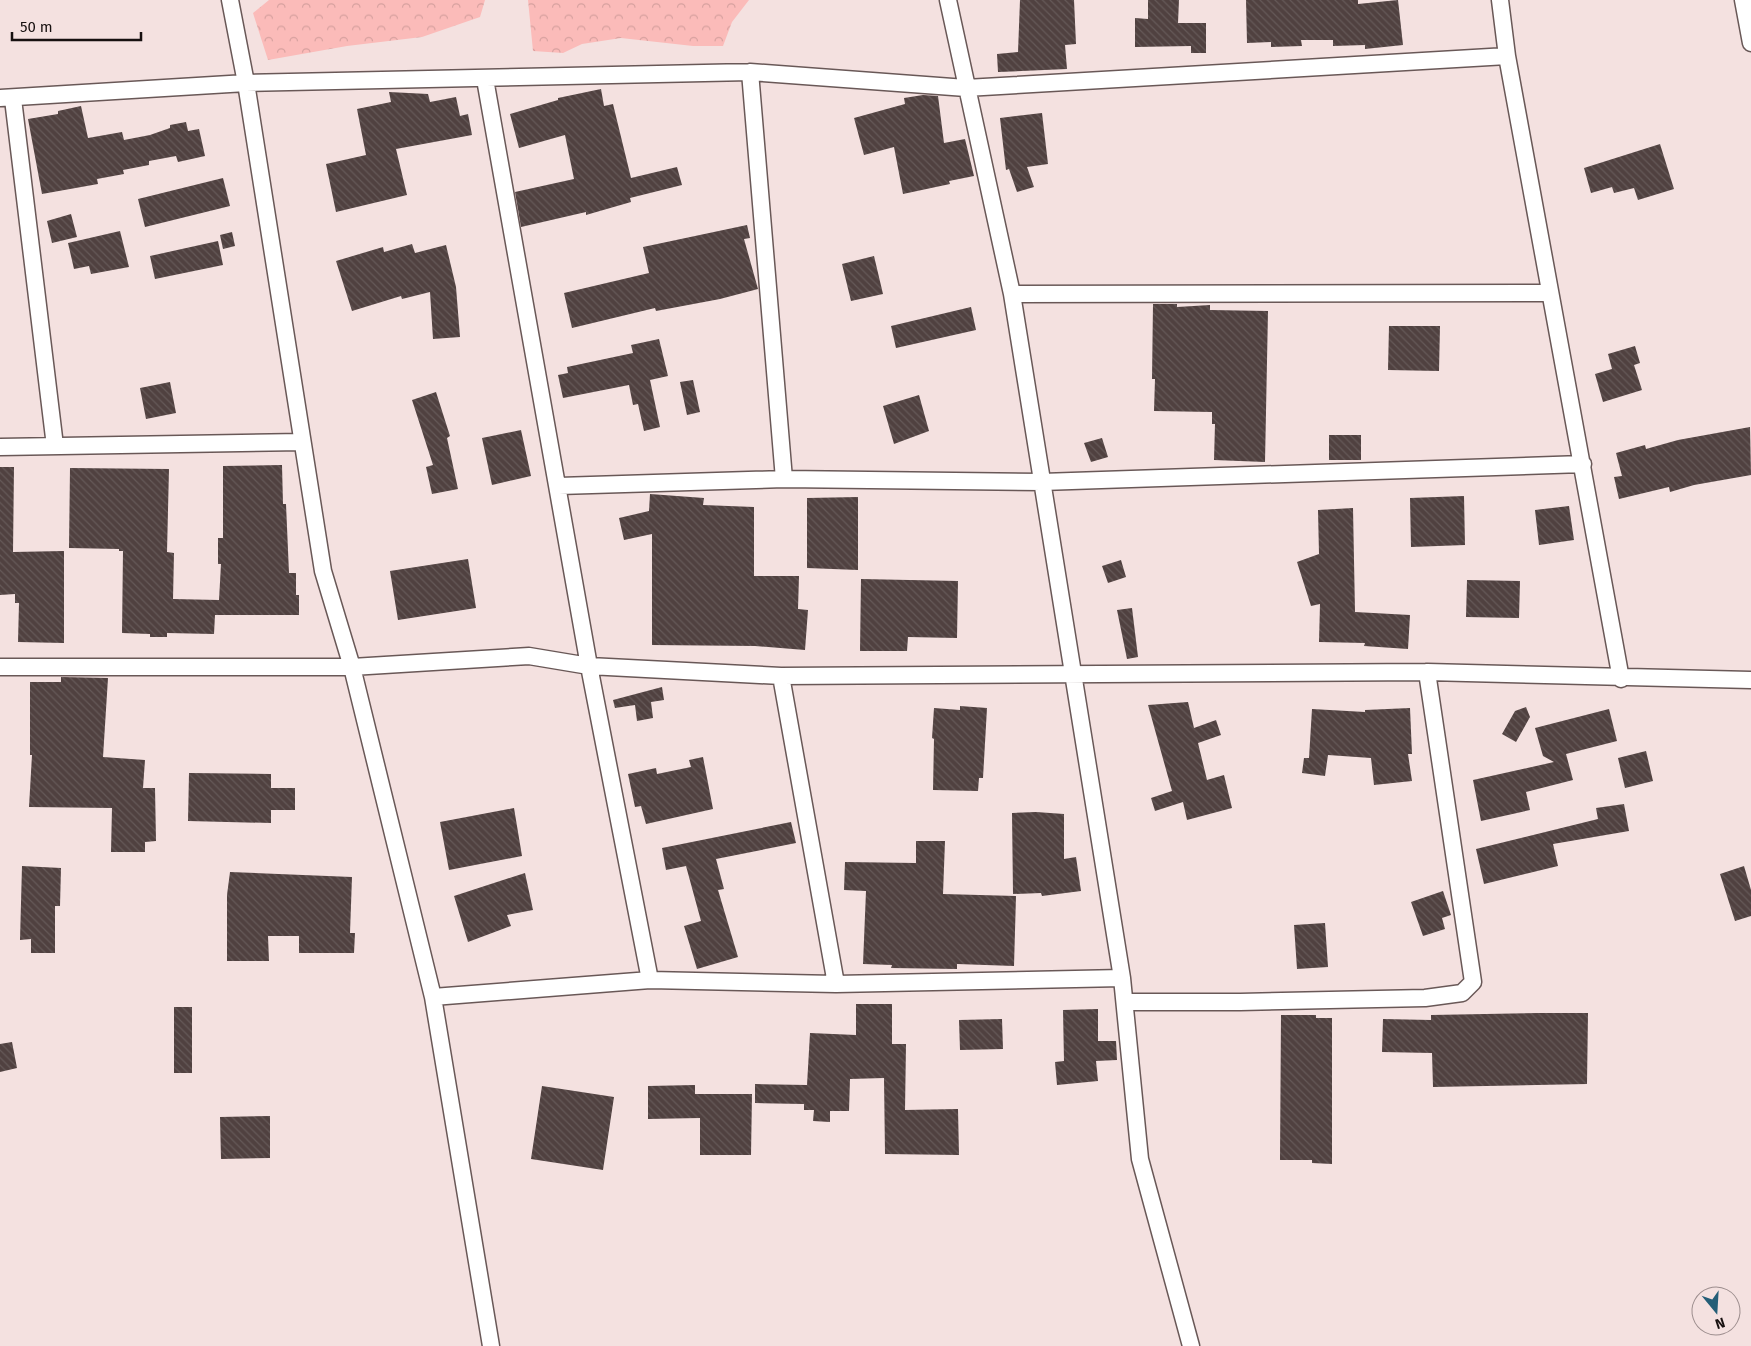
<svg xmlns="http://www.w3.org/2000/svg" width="1751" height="1346" font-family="'Fira Sans',sans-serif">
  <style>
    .forest { fill: url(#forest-crowns) }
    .building { fill: url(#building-back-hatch) }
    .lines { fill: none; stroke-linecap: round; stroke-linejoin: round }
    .street-casing { stroke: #695857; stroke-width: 19 }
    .street { stroke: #fff; stroke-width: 16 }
  </style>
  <defs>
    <pattern id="forest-crowns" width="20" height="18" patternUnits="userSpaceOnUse" patternTransform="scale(1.25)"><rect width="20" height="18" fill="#fbbbb9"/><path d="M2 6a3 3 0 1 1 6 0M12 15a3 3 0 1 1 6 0" fill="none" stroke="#d6a09e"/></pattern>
    <pattern id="building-back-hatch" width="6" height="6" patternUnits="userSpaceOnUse" patternTransform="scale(1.25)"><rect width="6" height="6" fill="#504140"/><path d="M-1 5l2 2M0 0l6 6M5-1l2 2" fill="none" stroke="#655958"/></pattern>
  </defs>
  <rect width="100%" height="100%" fill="#f4e1e0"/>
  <path class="forest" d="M269,0H485L480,17L422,37L347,46L268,60L253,13Z
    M528,0H749L732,22L723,46H693L621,38L582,44L563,53L533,51Z"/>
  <path class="building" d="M1020,0H1074L1076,44L1065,45L1067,69L998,72L997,54L1018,52Z
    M1148,0H1179L1178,23H1206V53H1191V46L1135,47V18L1148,19Z
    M1246,0H1358V4L1398,0L1403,45L1365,49V45L1333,46V40H1301L1302,46L1271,47V42L1247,43Z
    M601,89L604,106L613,104L631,178L677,167L682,185L630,198L631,202L586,215V212L521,227L515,192L574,179L565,135L519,148L510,114L558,100V98Z
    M389,92L428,94L430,102L456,97L460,116L468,114L472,135L396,149L407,195L336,212L326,164L366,155L357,109L391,102Z
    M923,95L938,96L944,143L965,139L974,176L949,181L950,184L903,194L894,147L864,155L854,118L905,104L904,98Z
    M81,106L88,138L122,132L124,140L150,135L170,128V125L186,122L188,131L199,129L205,156L178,162L176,156L149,161V165L123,170L124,174L97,179L98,184L42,194L28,119L58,114V111Z
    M1042,113L1048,164L1027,167L1034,187L1017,192L1009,169L1006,170L1000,118Z
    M1660,144L1674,189L1638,200L1634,188L1614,193L1612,187L1591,193L1584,168Z
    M223,178L230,206L145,227L138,199Z
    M71,214L77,237L52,243L47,221Z
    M747,225L750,238L744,239L758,289L720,299L656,311L655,308L572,328L564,293L649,273L643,247Z
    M120,231L129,267L91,274L89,266L74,269L68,243Z
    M232,232L235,246L223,249L220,235Z
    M218,241L223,265L155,279L150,256Z
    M412,244L415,253L446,245L456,287L460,337L433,339L430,292L402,299L401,296L352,311L336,261L383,247L384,252Z
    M874,256L883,294L851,301L842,264Z
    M1153,304H1177V307L1210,305V310L1268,311L1265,462L1214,460L1215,424H1212V412L1154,411L1155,379H1152Z
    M971,307L976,330L896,348L891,326Z
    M1389,326H1440L1439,371L1388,370Z
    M659,339L668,376L650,380L660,427L644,431L638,404L633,405L629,385L563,398L558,375L568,373L567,367L633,353L631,345Z
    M1635,346L1640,363L1634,365L1642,390L1603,402L1595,374L1612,369L1608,354Z
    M693,380L700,412L687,415L680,382Z
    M170,382L176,413L146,419L140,388Z
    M436,392L450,436L447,438L458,489L432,494L426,467L433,465L412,400Z
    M919,395L929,431L894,444L883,406Z
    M1750,427L1751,475L1694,485L1670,492L1669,487L1619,499L1614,477L1622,476L1616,453L1645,445L1646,449L1678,440Z
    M521,430L531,476L492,485L482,438Z
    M1329,435H1361V460H1329Z
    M1102,438L1108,457L1091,462L1084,443Z
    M282,465L283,504H286L289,573H296V595H299V615H215L214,634L167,633V637H150V634L122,633L123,551H119V549L69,548L70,468L169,469L167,552L174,553L173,599L219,600L221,564H218V538H223V466Z
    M0,467H14L13,552L64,551V643L18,642L19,603H15V594L0,595Z
    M650,494L704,498L703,505L754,507V576H799L798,609L808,610L805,650L755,646L652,645V534L624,540L619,518L649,511Z
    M1464,496L1465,545L1411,547L1410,498Z
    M858,497V570L807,568V498Z
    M1569,506L1574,540L1539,545L1535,510Z
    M1353,508L1355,612L1410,615L1408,649L1364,646L1365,643L1319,642L1320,604L1311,606L1297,562L1319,554L1318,510Z
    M468,559L476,608L398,620L390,571Z
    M1121,560L1126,577L1108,583L1102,566Z
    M861,579L958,581L957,638L908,637L907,651H860Z
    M1467,580L1520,581L1519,618L1466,617Z
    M1132,608L1138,657L1127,659L1117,610Z
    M61,677L108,678L103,757L145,760L143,788H155L156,841L145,842V852H111L112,808L29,807L32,755H30V682H61Z
    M662,687L664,700L651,702L653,718L637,721L635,705L615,708L613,700Z
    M1188,702L1194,728L1216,720L1221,735L1198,743L1207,780L1224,775L1232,808L1187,820L1183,802L1155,811L1151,798L1172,791L1148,705Z
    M960,706L987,708L983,778H979L978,791L933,790L934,739L932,738L934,708L960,710Z
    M1526,707L1530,717L1516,742L1502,734L1515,711Z
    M1410,708L1412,754H1408L1412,781L1374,785L1371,758L1328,755L1325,776L1302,773L1304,758H1309L1312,709L1365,712V710Z
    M1609,709L1617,741L1566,754L1573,780L1526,792L1530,810L1481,821L1473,780L1554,762L1543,756L1535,728Z
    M1646,751L1653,781L1625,788L1618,758Z
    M703,757L713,809L646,824L641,806L635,807L628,774L656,768L657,774L691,767L689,760Z
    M189,773L271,774V788H295V810H271V823L188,821Z
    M1624,804L1629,831L1553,844L1558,866L1484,884L1476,849L1598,819L1596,808Z
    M514,808L522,856L449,870L440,822Z
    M1036,812L1064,814V859L1076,857L1081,891L1042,896L1041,893L1013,894L1012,813Z
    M791,822L796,843L716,859L724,889L718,890L738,957L697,969L684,926L701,921L686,866L666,870L662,848Z
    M916,841H945L943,894L1016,896L1014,966L957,964V969L891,968L892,965L863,964L866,891L844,890L845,862L916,863Z
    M22,866L61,868L60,906H55V953H31V939L20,940Z
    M1744,866L1751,890V916L1735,921L1720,874Z
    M230,872L352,877L350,933H355L354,953H299V936H268L269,961H227V895Z
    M525,873L533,910L507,915L511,926L468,942L454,896Z
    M1443,891L1451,915L1442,918L1445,929L1423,936L1411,902Z
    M1325,923L1328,967L1297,969L1294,925Z
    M856,1004H892V1044H906L905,1110L958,1109L959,1155L885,1154L884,1078L850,1079L849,1111H830V1122L813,1121L814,1110H804V1104L755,1103V1084L807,1085L810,1033L856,1035Z
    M174,1007H192V1073H174Z
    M1098,1009V1041H1116L1117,1060L1096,1061L1098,1081L1057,1085L1055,1062L1064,1061L1063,1010Z
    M1539,1013H1588L1587,1084L1433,1087L1432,1053L1382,1052L1383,1019L1431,1020V1015Z
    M1281,1015H1316V1018H1332V1164L1312,1163V1160H1280Z
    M1002,1019L1003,1049L960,1050L959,1020Z
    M12,1042L17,1068L0,1072V1044Z
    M695,1085V1094H752L751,1155H700V1118L648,1119V1086Z
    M542,1086L614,1097L603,1170L531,1159Z
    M270,1116V1158L221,1159L220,1117Z"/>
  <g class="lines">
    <g class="street-casing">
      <path id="street" d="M230,0L246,83L323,571L352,667L433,997L491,1346
        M948,0L1012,294L1122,978L1140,1159L1191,1346
        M1500,0L1507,56L1621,679
        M1743,0L1751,43
        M750,72L784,479
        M485,79L589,666L650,980L836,984L1122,978
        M0,98L246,83L750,72L966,88L1507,56
        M13,99L55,446
        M1012,294L1550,293
        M0,447L302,442
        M559,486L784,479L1042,482L1583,464
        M0,667H352L529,656L589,666L781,676L1427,672L1751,680
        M781,676L836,984
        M433,997L650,980
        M1125,1002H1240L1425,998L1462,993L1473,982L1427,672"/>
    </g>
    <use href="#street" class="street"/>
  </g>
  <g transform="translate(1716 1311) rotate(162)"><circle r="24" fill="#f4e1e0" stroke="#9c8d8d"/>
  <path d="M0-4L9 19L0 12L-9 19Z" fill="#245e77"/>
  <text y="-8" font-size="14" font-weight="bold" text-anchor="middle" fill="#171010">N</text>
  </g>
  <path d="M12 32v8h129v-8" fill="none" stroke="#171010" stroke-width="2.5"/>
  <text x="20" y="32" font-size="15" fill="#171010" stroke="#f4e1e0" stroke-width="4" paint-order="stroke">50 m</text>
</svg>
